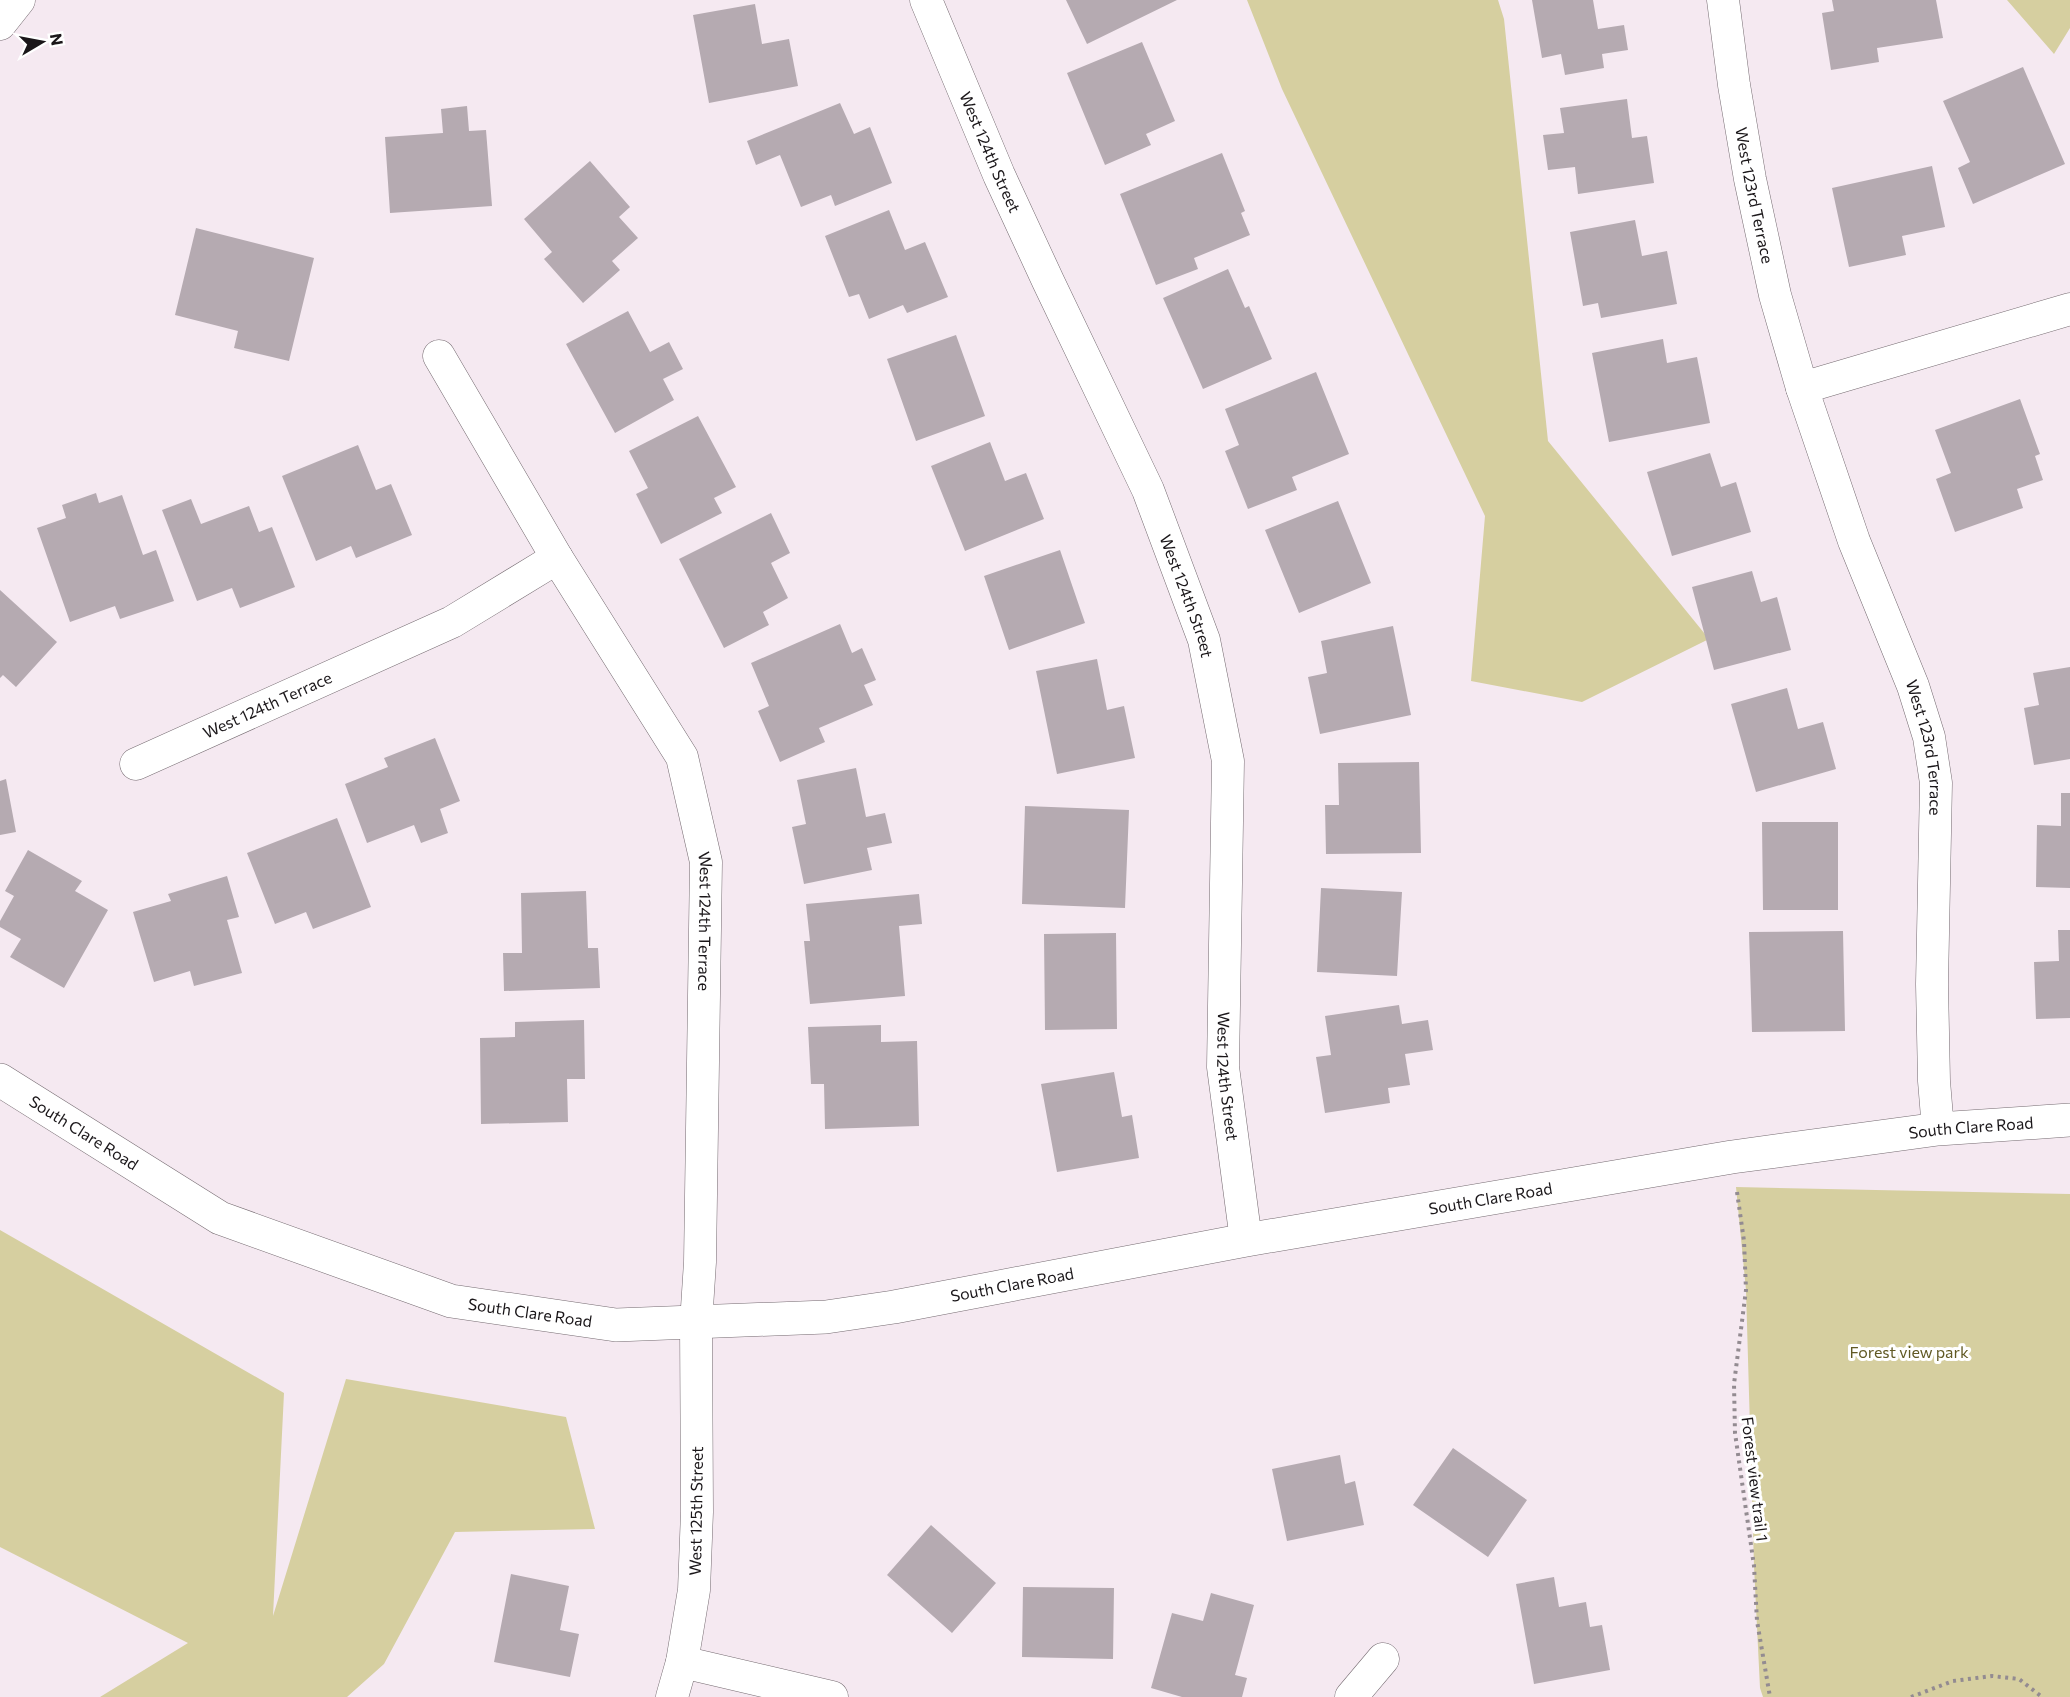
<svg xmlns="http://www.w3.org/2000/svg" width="2070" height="1697" font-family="Commissioner,sans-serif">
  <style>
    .green { fill: #d6cfa0 }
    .building { fill: #b5aab1 }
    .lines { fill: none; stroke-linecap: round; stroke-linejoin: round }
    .minor-casing { stroke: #756b71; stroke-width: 33 }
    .tertiary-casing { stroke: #756b71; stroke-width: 34 }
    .path { stroke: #938b91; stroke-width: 4; stroke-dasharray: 3 4.5; stroke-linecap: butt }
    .minor { stroke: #fff; stroke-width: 32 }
    .tertiary { stroke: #fff; stroke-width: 33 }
    .labels { text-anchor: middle; stroke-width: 6; stroke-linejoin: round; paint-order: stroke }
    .street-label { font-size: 16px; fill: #1a1619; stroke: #fff }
    .park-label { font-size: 16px; fill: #615924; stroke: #fff }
  </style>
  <rect width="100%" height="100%" fill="#f5e9f1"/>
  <path class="green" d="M1247,0H1498L1504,19L1548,441L1709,639L1582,702L1471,681L1485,516L1282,89Z
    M2007,0H2070V28L2054,54Z
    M1736,1187L2070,1194V1697H1763L1760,1688L1754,1566L1746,1290Z
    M0,1230L284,1393L273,1616L346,1379L566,1417L595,1529L455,1532L384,1664L347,1697H100L188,1643L0,1547Z"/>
  <path class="building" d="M1066,0H1177L1087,44Z
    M1532,0H1593L1598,29L1624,25L1628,50L1602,54L1604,68L1565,75L1561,54L1542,58Z
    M1832,0H1936L1943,38L1877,48L1879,62L1831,70L1822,13L1834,11Z
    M755,4L762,44L789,39L798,86L709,103L693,15Z
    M1142,42L1175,121L1146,134L1151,145L1105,165L1067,73Z
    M2023,67L2065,164L1973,204L1958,168L1970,162L1943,101Z
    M1627,99L1632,138L1647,136L1654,183L1578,194L1575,167L1548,170L1543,135L1564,133L1560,108Z
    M840,103L854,134L870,127L892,183L835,206L831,195L801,207L780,155L756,165L747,141Z
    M467,106L469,131L486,130L492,206L390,213L385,137L443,133L441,109Z
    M1222,153L1245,211L1241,213L1250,235L1194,258L1198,269L1156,285L1120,194Z
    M590,161L630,207L619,217L638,238L612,261L620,270L583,303L544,259L552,252L524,219Z
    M1932,166L1945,227L1902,236L1906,255L1849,267L1832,188Z
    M889,210L905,250L925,242L948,297L907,313L903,305L869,319L859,294L849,297L825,236Z
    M1635,220L1642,256L1667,251L1677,304L1601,318L1598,303L1583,306L1570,232Z
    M196,228L314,258L289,361L234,348L238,331L175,315Z
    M1228,269L1245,308L1249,306L1272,359L1203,389L1163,298Z
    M628,311L650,352L669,342L683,369L663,379L674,400L615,433L566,344Z
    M956,335L985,416L916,441L887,359Z
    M1663,339L1667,363L1697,357L1710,423L1609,442L1592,353Z
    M1316,372L1349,454L1292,477L1297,490L1248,509L1225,451L1239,445L1225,409Z
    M2020,399L2040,454L2035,456L2043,480L2017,489L2023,508L1955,532L1936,479L1951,473L1935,430Z
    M698,416L736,487L714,498L722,513L661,544L636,494L648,488L629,451Z
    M990,442L1005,481L1026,473L1044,519L965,551L931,466Z
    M358,445L376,490L391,484L412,535L356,558L351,546L316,561L282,476Z
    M1710,453L1721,487L1736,482L1751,532L1672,556L1647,472Z
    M96,493L99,503L122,495L143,555L156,550L174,601L120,619L115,606L70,622L37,528L66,518L62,505Z
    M191,499L201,524L249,506L259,532L272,527L295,587L240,608L232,588L197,601L162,510Z
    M1338,501L1371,583L1299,613L1265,530Z
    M771,513L790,553L771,563L788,598L763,612L769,625L724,648L679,559Z
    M1060,550L1085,623L1009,650L984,576Z
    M1752,571L1761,602L1777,597L1791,650L1714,670L1692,587Z
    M0,590L57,642L16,687L3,675L0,678Z
    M840,624L852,653L862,648L876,680L864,685L873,705L819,728L825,742L780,762L758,711L769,706L751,663Z
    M1393,626L1411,715L1320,734L1308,677L1327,673L1321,641Z
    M1097,659L1107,710L1124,706L1135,758L1057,774L1036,671Z
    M2070,667V759L2034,765L2024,708L2039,705L2033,673Z
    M1787,688L1798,729L1823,722L1836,769L1756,792L1731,704Z
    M435,738L460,801L440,809L448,833L421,843L414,825L367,843L345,784L388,767L384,758Z
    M1419,762L1421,853L1326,854L1325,805H1339L1338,763Z
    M856,768L866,817L885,813L892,843L867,848L872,870L804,884L792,827L806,824L797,780Z
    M6,779L16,832L0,835V781Z
    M2061,793H2070V888L2036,887L2037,825L2061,826Z
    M1025,806L1129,810L1125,908L1022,904Z
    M337,818L371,907L313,929L306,912L275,924L247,853Z
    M1762,822H1838V910H1763Z
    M28,850L82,881L75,891L108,910L64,988L10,957L21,939L0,927V921L14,896L5,891Z
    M227,876L239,917L227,920L242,973L194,986L190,971L154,982L133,912L171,901L168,894Z
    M1321,888L1402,892L1397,976L1317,972Z
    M586,891L588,948H598L600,988L504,991L503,953H522L521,893Z
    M919,894L922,924L899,926L905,996L810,1004L804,941H810L806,904Z
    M2058,930H2070V1018L2036,1019L2034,962L2059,961Z
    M1843,931L1845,1031L1752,1032L1749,932Z
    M1116,933L1117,1029L1045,1030L1044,934Z
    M1399,1005L1402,1024L1428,1020L1433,1050L1405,1054L1410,1085L1388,1088L1390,1103L1325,1113L1316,1057L1331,1055L1325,1016Z
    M584,1020L585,1079H567L568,1122L481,1124L480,1038L515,1037V1022Z
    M881,1025V1042L917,1041L919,1126L825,1129L824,1084H811L808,1027Z
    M1114,1072L1122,1117L1132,1115L1139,1158L1057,1172L1041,1084Z
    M1453,1448L1527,1500L1488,1557L1413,1505Z
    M1340,1455L1345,1484L1355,1481L1364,1525L1287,1541L1272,1469Z
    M931,1525L996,1583L952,1633L887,1575Z
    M511,1574L569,1586L560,1630L579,1634L570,1677L494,1662Z
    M1554,1577L1559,1607L1586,1602L1590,1627L1602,1625L1610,1670L1534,1684L1516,1584Z
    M1023,1587L1114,1588L1113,1659L1022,1657Z
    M1211,1593L1254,1605L1235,1675L1247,1678L1242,1697H1182L1151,1688L1172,1613L1203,1621Z"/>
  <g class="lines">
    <g class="minor-casing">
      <g id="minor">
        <path id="s1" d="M926,0L999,175L1048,281L1148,490L1204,640L1228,761L1223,1067L1246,1240"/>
        <path id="s2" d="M1723,0L1734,85L1750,179L1775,295L1802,388L1854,541L1913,686L1929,737L1936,783L1932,984L1934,1081L1938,1129"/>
        <path d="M0,24L19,0"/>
        <path id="s3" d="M439,356L557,558L682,757L706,862L700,1262L696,1323L697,1512L694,1590L682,1662L672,1697"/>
        <path d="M1802,388L2070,309"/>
        <path id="s4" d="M136,764L452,622L557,558"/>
        <path d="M682,1662L832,1697"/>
        <path d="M1351,1697L1383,1659"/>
      </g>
    </g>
    <g class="tertiary-casing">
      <g id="tertiary">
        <path id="s5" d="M0,1080L220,1218L451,1301L616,1325L826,1317L894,1307L1246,1240L1732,1157L1938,1129L2070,1120"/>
      </g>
    </g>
    <path class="path" d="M1737,1192L1744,1241L1746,1290L1734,1384L1735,1433L1754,1566L1757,1621L1770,1697
      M1911,1697L1953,1681L1992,1676L2019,1679L2042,1697"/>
    <use href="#minor" class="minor"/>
    <use href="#tertiary" class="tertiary"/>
  </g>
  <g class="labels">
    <g class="street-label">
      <text dy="6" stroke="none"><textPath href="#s1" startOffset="165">West 124th Street</textPath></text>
      <text dy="6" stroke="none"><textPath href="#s2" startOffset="198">West 123rd Terrace</textPath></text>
      <text dy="6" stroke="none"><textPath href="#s1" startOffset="651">West 124th Street</textPath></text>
      <text dy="6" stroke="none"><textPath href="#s4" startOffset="144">West 124th Terrace</textPath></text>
      <text dy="6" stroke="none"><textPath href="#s2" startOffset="778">West 123rd Terrace</textPath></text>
      <text dy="6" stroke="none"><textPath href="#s3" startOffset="636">West 124th Terrace</textPath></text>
      <text dy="6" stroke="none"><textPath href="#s1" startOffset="1137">West 124th Street</textPath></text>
      <text dy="6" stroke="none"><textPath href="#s5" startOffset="2043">South Clare Road</textPath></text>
      <text dy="6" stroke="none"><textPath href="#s5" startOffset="99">South Clare Road</textPath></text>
      <text dy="6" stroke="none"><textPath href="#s5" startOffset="1557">South Clare Road</textPath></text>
      <text dy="6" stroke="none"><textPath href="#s5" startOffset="1071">South Clare Road</textPath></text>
      <text dy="6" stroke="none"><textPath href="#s5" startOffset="585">South Clare Road</textPath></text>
      <text transform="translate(1755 1479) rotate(83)" y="6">Forest view trail 1</text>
      <text transform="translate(696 1511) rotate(-89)" y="6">West 125th Street</text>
    </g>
    <g class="park-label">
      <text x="1909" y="1358">Forest view park</text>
    </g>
  </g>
  <g transform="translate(42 42) rotate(80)" stroke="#ffffff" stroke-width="4.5" paint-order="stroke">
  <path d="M0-4.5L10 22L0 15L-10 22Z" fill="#1a1619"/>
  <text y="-9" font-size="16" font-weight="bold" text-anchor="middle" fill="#1a1619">N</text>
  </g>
</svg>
